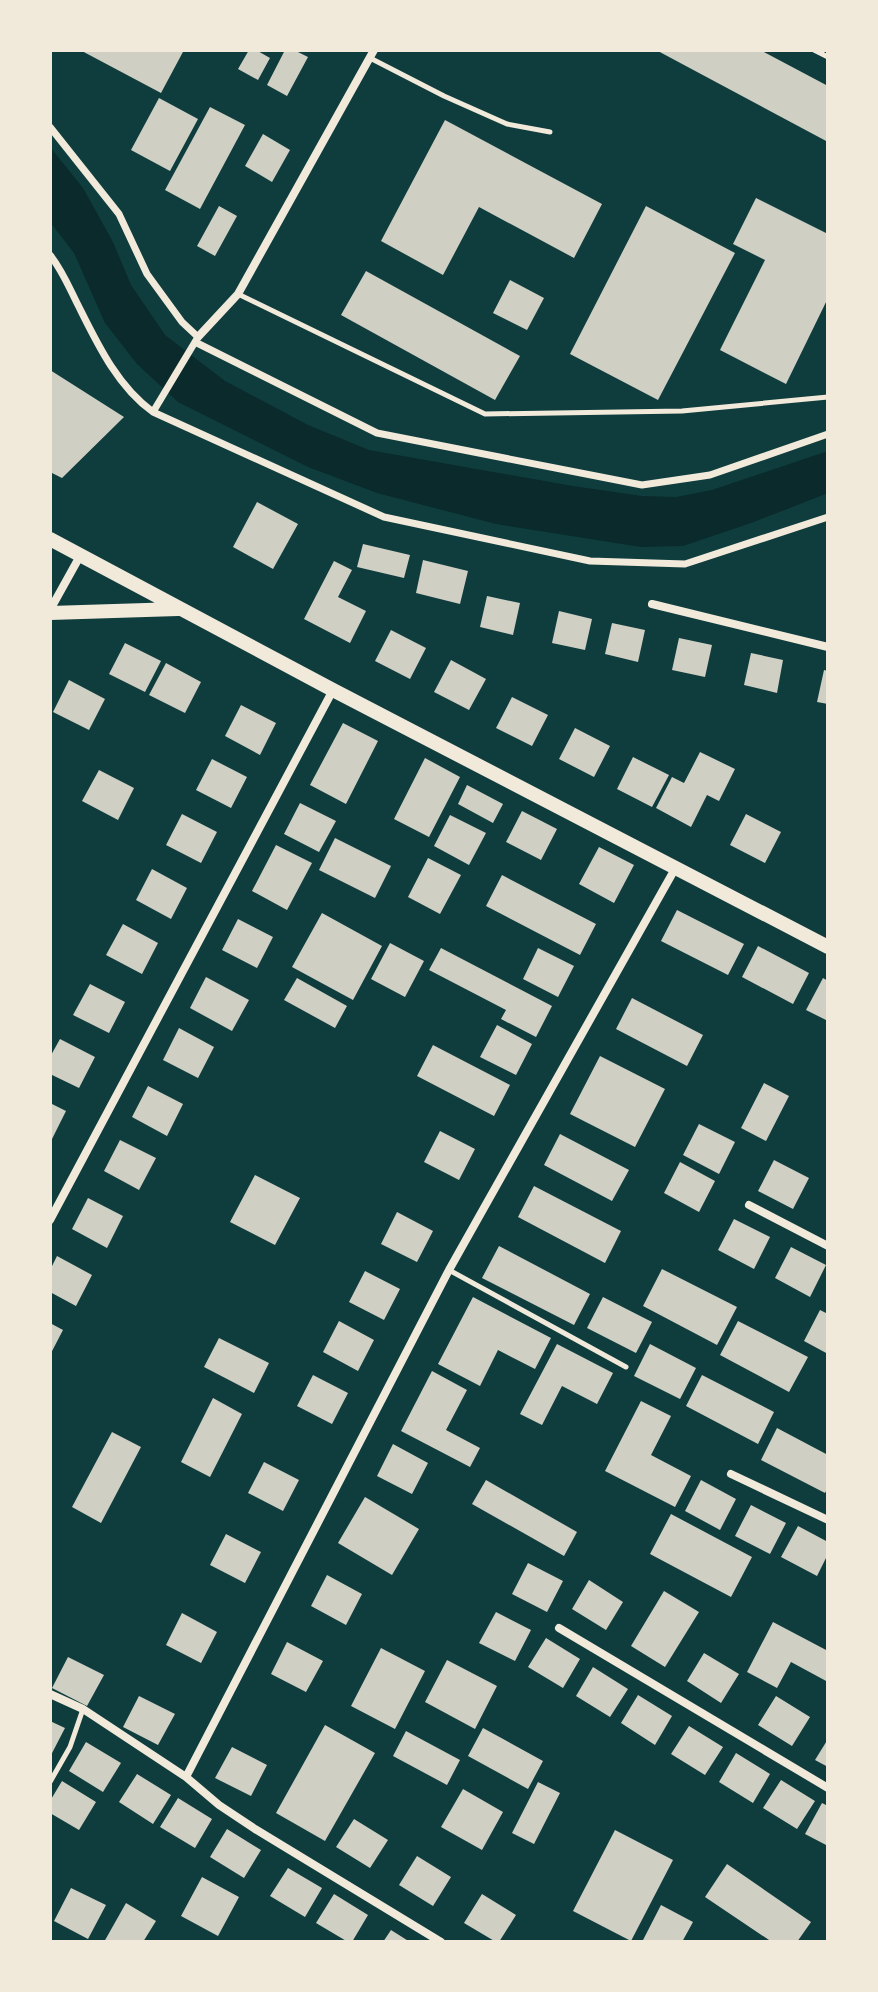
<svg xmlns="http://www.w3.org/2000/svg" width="878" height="1992" font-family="Arial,sans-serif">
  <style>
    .water { fill: #0a2a2b }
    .building { fill: #cfcfc3 }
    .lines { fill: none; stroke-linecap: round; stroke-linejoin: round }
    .service { stroke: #f1e9da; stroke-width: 5 }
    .pedestrian { stroke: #f1e9da; stroke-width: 7 }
    .minor { stroke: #f1e9da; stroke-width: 8 }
    .secondary { stroke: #f1e9da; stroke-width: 14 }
  </style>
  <rect width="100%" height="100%" fill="#0f3d3e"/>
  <path class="water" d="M50,147L83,188L113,242L131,285L165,335L225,381L308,425L369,450L573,486L642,496L676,497L712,490L828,451V493L754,522L683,546L641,547L496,524L377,493L308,467L178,402L137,364L105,323L74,253L50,222Z"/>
  <path class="building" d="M80,50H184L161,93Z
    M249,50H256L270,58L258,80L238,69Z
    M285,50H294L308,57L287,96L267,85Z
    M656,50H760L828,86V142Z
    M159,98L198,119L170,171L131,150Z
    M210,107L245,125L200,209L165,190Z
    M445,120L602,204L574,258L479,207L443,275L381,241Z
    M263,134L290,150L272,182L245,166Z
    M756,198L828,234V298L786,384L720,350L765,260L733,244Z
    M219,206L237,216L215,256L197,246Z
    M646,206L735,253L658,400L570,354Z
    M366,271L520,356L495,400L341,315Z
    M510,280L544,298L527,330L493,313Z
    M50,370L124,417L62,478L50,472Z
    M257,502L298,524L273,569L233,547Z
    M363,544L410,555L404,578L357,567Z
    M423,560L468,571L460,604L416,593Z
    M334,561L352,570L338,597L366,611L350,643L304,619Z
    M487,596L520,603L513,635L480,627Z
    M559,611L592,619L585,650L552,643Z
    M612,623L645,630L638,662L605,654Z
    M391,630L426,648L410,679L375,661Z
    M679,638L712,645L705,677L672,670Z
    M125,643L161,661L145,692L109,674Z
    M751,653L783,660L777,693L744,685Z
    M451,660L486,679L469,710L434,692Z
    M166,663L201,682L185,713L149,695Z
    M824,670L828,671V704L817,702Z
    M69,680L105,699L89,730L53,712Z
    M512,697L548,715L532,746L496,728Z
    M241,705L276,723L260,755L225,736Z
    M343,723L378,741L346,804L310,785Z
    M575,728L610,746L594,777L559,759Z
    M700,752L735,769L719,801L707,795L691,827L656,808L672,777L684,783Z
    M633,757L669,775L652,807L617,789Z
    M425,758L460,777L429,837L394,819Z
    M212,759L247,777L231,808L196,790Z
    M99,770L134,788L118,820L82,801Z
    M467,785L503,804L493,823L458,804Z
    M300,803L336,821L319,852L284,834Z
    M522,811L557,829L541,860L506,842Z
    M182,814L217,832L201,863L166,845Z
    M746,814L781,832L765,863L730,845Z
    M450,815L486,833L469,865L434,846Z
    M335,838L391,866L375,898L319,870Z
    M276,845L312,863L287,910L252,891Z
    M599,847L634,865L614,903L579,884Z
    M428,858L461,875L440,914L408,897Z
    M152,869L187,888L171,919L136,900Z
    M502,875L596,924L580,955L486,906Z
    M677,910L744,944L728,975L661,941Z
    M322,913L382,946L353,1000L292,967Z
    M238,919L273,937L257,968L222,950Z
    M123,924L158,943L142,974L106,955Z
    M390,943L424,961L405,997L371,979Z
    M758,946L809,973L793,1004L742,977Z
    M441,948L552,1006L536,1037L501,1019L506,1010L429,970Z
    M538,948L574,966L558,997L523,979Z
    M206,977L249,1000L232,1031L190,1008Z
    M297,978L347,1006L335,1028L284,1000Z
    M823,978L828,981V1021L806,1010Z
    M90,984L125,1002L109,1033L73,1015Z
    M632,998L703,1035L687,1066L616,1029Z
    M497,1025L532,1044L516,1075L480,1057Z
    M179,1028L214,1047L198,1078L163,1060Z
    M60,1039L95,1057L79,1088L50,1074V1057Z
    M433,1045L510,1085L494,1116L417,1076Z
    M600,1056L665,1089L635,1147L570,1114Z
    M764,1083L789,1096L766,1141L741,1128Z
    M148,1086L183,1104L167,1136L132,1117Z
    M50,1103L66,1111L50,1143Z
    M699,1124L735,1142L719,1174L683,1155Z
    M440,1131L475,1149L459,1180L424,1162Z
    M560,1134L629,1170L612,1201L544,1165Z
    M120,1140L156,1158L139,1190L104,1171Z
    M774,1160L809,1178L793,1209L758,1191Z
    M680,1162L715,1181L699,1212L664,1193Z
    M255,1175L300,1198L275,1245L230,1222Z
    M534,1186L621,1231L605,1263L518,1217Z
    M88,1198L123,1216L107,1248L72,1229Z
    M397,1212L433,1231L417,1262L381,1244Z
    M734,1219L770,1237L754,1269L718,1250Z
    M499,1246L590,1294L574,1325L482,1278Z
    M791,1247L826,1265L810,1297L775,1278Z
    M57,1256L92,1275L76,1306L50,1292V1270Z
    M662,1269L737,1307L717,1345L643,1306Z
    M365,1271L400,1289L384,1320L349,1302Z
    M473,1297L551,1338L535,1369L498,1350L480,1386L438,1364Z
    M603,1297L652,1322L636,1353L587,1328Z
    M820,1310L828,1314V1354L804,1341Z
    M339,1321L374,1340L358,1371L323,1352Z
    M738,1321L808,1357L789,1392L720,1355Z
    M50,1323L63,1330L50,1355Z
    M219,1338L269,1363L254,1393L204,1367Z
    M557,1344L613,1373L597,1404L562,1386L542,1425L520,1414Z
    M650,1344L696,1368L680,1399L634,1376Z
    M432,1371L467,1390L446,1430L480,1448L470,1467L401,1431Z
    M313,1375L348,1393L332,1424L297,1406Z
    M702,1375L774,1412L758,1444L686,1406Z
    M213,1398L242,1414L210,1477L181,1462Z
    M641,1401L671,1416L651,1455L691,1476L675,1507L605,1471Z
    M777,1428L828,1455V1487L825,1493L761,1460Z
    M112,1432L141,1447L101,1523L72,1507Z
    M393,1444L428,1463L412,1494L377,1476Z
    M264,1462L299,1480L283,1511L248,1493Z
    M486,1480L577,1532L564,1556L472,1504Z
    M701,1480L736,1499L720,1530L685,1511Z
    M365,1497L419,1529L392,1575L338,1543Z
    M751,1505L786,1523L770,1554L735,1536Z
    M671,1514L752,1557L731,1597L650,1554Z
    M798,1526L828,1542V1554L817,1576L781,1557Z
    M226,1534L261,1552L245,1583L210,1565Z
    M528,1563L563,1581L547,1612L512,1594Z
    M327,1575L362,1594L346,1625L311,1606Z
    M589,1580L623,1602L606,1630L572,1609Z
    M664,1591L699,1612L665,1667L631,1646Z
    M496,1612L531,1630L515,1661L479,1643Z
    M182,1613L217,1632L201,1663L166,1645Z
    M773,1622L828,1651V1682L791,1662L777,1688L747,1672Z
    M546,1638L580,1659L563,1688L528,1667Z
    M287,1642L323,1661L306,1692L271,1674Z
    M381,1648L425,1671L395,1729L351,1706Z
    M704,1653L739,1674L721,1703L687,1681Z
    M68,1657L104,1675L87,1706L52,1688Z
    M447,1660L497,1686L475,1729L425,1702Z
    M593,1667L628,1689L610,1717L576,1696Z
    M638,1695L672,1716L655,1745L621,1723Z
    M139,1696L175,1714L158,1745L123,1727Z
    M776,1696L810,1717L792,1746L758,1725Z
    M50,1721L65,1728L50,1757Z
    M325,1725L375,1753L325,1841L276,1813Z
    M689,1726L723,1747L705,1775L671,1754Z
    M483,1728L543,1761L528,1789L468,1756Z
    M406,1731L460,1760L447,1785L393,1756Z
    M828,1739V1767L815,1760Z
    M86,1742L121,1763L103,1792L69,1771Z
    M232,1747L267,1765L251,1796L215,1778Z
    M736,1753L770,1774L753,1803L719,1782Z
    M137,1774L171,1795L153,1824L119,1802Z
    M781,1780L815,1801L797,1829L763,1808Z
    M62,1781L96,1802L79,1830L50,1813V1801Z
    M538,1782L560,1793L534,1844L512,1833Z
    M463,1789L503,1812L482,1850L441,1827Z
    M178,1798L212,1819L195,1848L160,1827Z
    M822,1803L828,1806V1846L805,1834Z
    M354,1819L388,1840L370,1868L336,1847Z
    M227,1829L261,1850L244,1878L210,1857Z
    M615,1830L673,1860L631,1941L573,1911Z
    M417,1856L451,1877L433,1906L399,1885Z
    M727,1864L811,1922L797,1942H772L705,1897Z
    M288,1868L322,1888L305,1917L270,1896Z
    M202,1877L239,1897L218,1936L181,1916Z
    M71,1888L106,1905L88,1939L54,1921Z
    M334,1894L368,1915L352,1942H348L316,1923Z
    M482,1894L516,1915L499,1942H496L464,1923Z
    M126,1903L156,1921L143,1942H104Z
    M661,1905L693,1922L682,1942H642Z
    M391,1930L410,1942H383Z"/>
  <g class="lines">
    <path class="service" d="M814,50L828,57
      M370,58L444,96L507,124L550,132
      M238,294L485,414L682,411L828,397
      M449,1270L626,1367
      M50,1782L70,1747L83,1709"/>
    <path class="pedestrian" d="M50,127L119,214L147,274L182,322L198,337L153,412
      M50,255C62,270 69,287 78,305C97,343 117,386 153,412L384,517L590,561L685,564L828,517
      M195,342L377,433L642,485L710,475L828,434"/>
    <path class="minor" d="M198,337L238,294L374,50
      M652,604L828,647
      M50,610L80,556
      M749,1205L828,1246
      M50,1220L333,690
      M731,1474L828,1520
      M559,1628L828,1788
      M50,1694L83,1709L186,1777L219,1805L255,1829L441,1942
      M186,1777L449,1270L676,867"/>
    <path class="secondary" d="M50,539L333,690L828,947
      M50,613L178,609"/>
  </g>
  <rect width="878" height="1992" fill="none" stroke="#f1e9da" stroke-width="104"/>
</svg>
